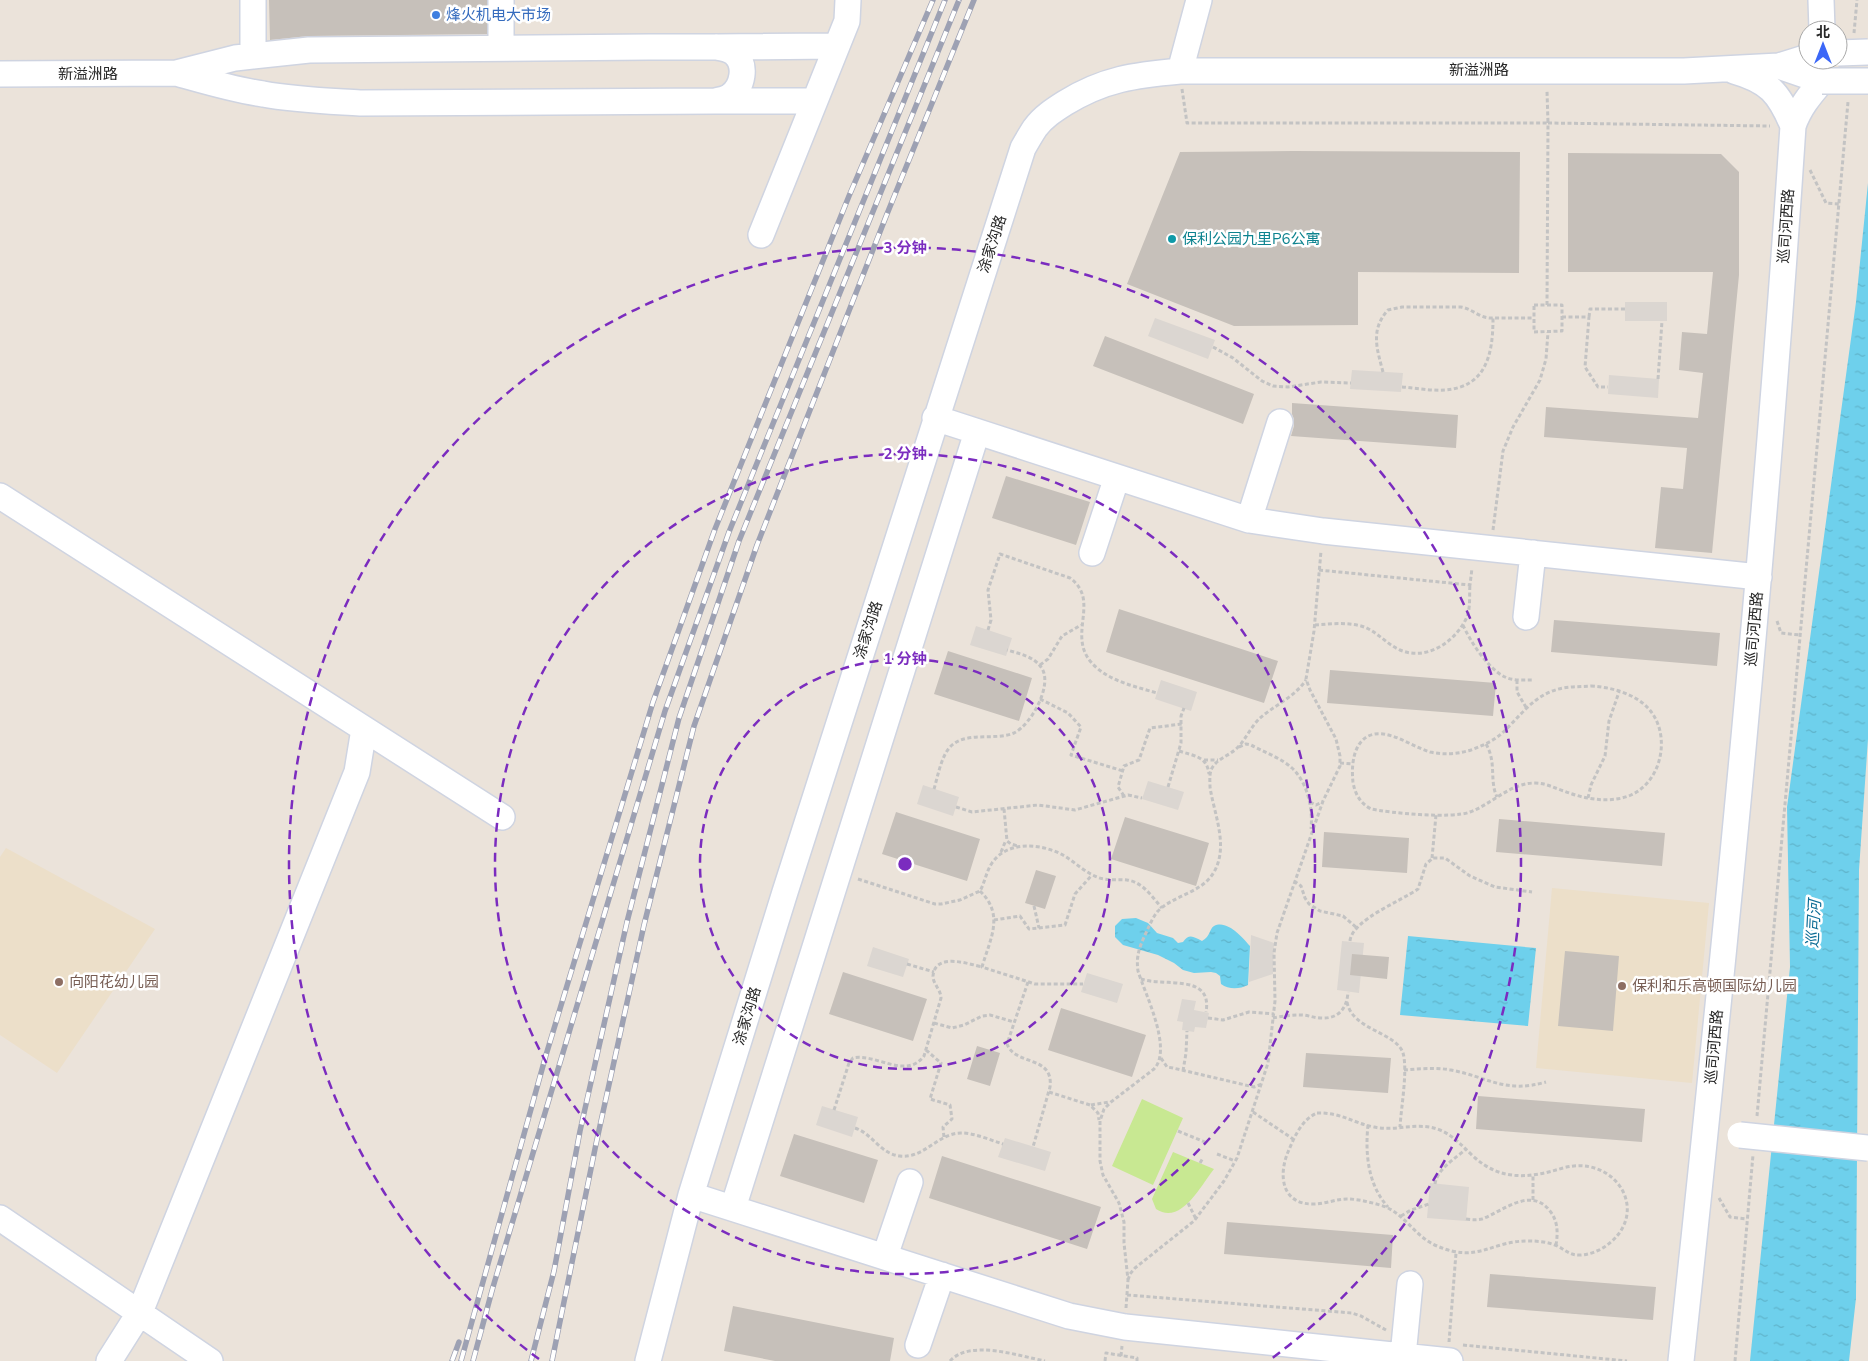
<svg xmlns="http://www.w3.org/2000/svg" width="1868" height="1361" font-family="'Nunito Sans','Noto Sans SC',sans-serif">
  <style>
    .education { fill: #ecdfc9 }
    .pitch { fill: #c8e892 }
    .plaza { fill: #dbd6d1 }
    .water { fill: url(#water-ripples) }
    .building { fill: #c6c0ba }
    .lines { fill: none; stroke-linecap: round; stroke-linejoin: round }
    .minor-casing { stroke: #cfd4e1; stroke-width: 28 }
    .path { stroke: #c3c3c3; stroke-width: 3; stroke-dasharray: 4 2.5; stroke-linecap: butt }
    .minor { stroke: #fff; stroke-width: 25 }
    .rail-casing { stroke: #9da1b3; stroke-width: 5.5 }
    .rail { stroke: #fff; stroke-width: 4; stroke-dasharray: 11; stroke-linecap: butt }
    .minor-bridge-casing { stroke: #cfd4e1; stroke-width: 28; stroke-linecap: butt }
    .minor-bridge { stroke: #fff; stroke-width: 25 }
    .ring { fill: none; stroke: #7b2cbf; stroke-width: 2.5; stroke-dasharray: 9 6 }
    .shop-dot { fill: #3f7fe0; stroke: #fff; stroke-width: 2 }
    .culture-dot { fill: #0f9aa8; stroke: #fff; stroke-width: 2 }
    .education-dot { fill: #8d6e63; stroke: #fff; stroke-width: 2 }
    .labels { text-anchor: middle; stroke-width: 5; stroke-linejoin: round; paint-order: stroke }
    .shop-label { font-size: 15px; fill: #366cbe; stroke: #fff; text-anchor: start }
    .street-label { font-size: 15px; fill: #282828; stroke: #fff }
    .culture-label { font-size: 15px; fill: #0d838f; stroke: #fff; text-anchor: start }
    .education-label { font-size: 15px; fill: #785e54; stroke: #fff; text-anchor: start }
    .water-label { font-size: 16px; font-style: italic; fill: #0f6e96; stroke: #fff }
    .centre { fill: #7b2cbf; stroke: #fff; stroke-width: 2.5 }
    .ring-label { font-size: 15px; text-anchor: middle; font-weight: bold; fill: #7b2cbf; stroke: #fff; stroke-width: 5; stroke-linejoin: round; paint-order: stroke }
  </style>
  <defs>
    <pattern id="water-ripples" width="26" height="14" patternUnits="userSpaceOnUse" patternTransform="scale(1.25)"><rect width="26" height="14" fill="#6ed0ec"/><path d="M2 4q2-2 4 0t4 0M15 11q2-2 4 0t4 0" fill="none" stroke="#5fb3ca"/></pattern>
  </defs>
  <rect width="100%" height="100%" fill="#ebe3da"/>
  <path class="education" d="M6,848L155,929L57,1073L0,1035V857Z
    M1552,888L1709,903L1692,1083L1536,1068Z"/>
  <path class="pitch" d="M1142,1099L1183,1118L1153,1185L1112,1166Z
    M1173,1152L1214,1169C1201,1185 1181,1226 1156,1209L1152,1199Z"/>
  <path class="plaza" d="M1625,302H1667V321H1625Z
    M1155,318L1215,340L1208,359L1148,336Z
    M1352,370L1403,373L1401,392L1350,389Z
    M1609,375L1659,379L1658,398L1608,394Z
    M976,626L1012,638L1006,656L970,645Z
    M1161,680L1197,692L1191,711L1155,699Z
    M1148,781L1184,792L1178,810L1142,799Z
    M923,785L959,797L953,816L917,804Z
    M1251,935L1274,943L1273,968V974L1249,982Z
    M1342,941L1364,943L1359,993L1337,990Z
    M873,947L909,959L903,977L867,966Z
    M1087,973L1123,984L1117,1003L1081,992Z
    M1182,999L1196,1001L1194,1010L1209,1013L1206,1028L1195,1027L1194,1032L1182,1030L1183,1022L1177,1021Z
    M822,1106L858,1117L852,1137L816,1125Z
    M1005,1138L1051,1152L1045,1171L998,1157Z
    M1430,1183L1469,1187L1466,1221L1427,1218Z"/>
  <path class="water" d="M1868,183V739L1859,870L1856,1298L1849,1361H1750L1790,967L1787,807L1856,302Z
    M1136,918L1148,923L1157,933L1173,938L1178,943L1183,942C1189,933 1194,937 1202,941C1211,936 1209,929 1214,926C1227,919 1243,938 1250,946L1248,985C1240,989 1229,990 1221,984L1220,976L1216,973L1211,972L1194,973L1183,970L1174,963L1158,955L1123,945L1115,937V926L1122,919Z
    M1408,936L1536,948L1528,1026L1400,1015Z"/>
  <path class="building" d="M269,0H487V34L309,36L270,40Z
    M1293,151L1520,152L1519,273L1358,272V325L1234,326L1127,284L1180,152Z
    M1568,153L1721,154L1739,172V275L1712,553L1655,548L1661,487L1683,489L1687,448L1544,437L1546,407L1698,418L1703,373L1679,370L1682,332L1707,334L1713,272H1568Z
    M1105,336L1254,394L1243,424L1093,366Z
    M1292,403L1458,415L1456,448L1291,436L1294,426V419L1292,414Z
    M1006,476L1090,502L1076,545L992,518Z
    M1119,609L1278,661L1264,703L1106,652Z
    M1554,620L1720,633L1717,666L1551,652Z
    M948,651L1032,678L1019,721L934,694Z
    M1330,670L1496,683L1493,716L1327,703Z
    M896,812L980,839L967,881L882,854Z
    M1125,817L1209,843L1196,886L1111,859Z
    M1499,819L1665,833L1662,866L1496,852Z
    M1324,832L1409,838L1407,873L1322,867Z
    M1036,870L1056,876L1045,909L1025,903Z
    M1565,951L1619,956L1613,1031L1558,1026Z
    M1352,954L1389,957L1387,979L1350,975Z
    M843,972L927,999L913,1041L829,1014Z
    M1061,1008L1146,1035L1132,1077L1048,1050Z
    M977,1046L1000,1053L990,1086L967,1079Z
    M1306,1053L1391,1058L1388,1093L1303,1087Z
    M1478,1096L1645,1109L1642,1142L1476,1129Z
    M794,1134L878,1160L864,1203L780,1176Z
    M942,1156L1101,1207L1087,1249L929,1198Z
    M1227,1222L1393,1235L1391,1268L1224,1254Z
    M1490,1274L1656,1287L1653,1320L1487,1307Z
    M733,1306L894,1338L890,1361H775L724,1351Z"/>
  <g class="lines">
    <g class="minor-casing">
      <path id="minor" d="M253,0V56
        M501,0V48
        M1821,0L1822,30
        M649,47H716C722,48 730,49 735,54C747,65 743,87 730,96C726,99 720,100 715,101L360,103C328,101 295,100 263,94C234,90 205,81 176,73L235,58L309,50Z
        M717,47L837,46
        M1180,71H1684L1779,66
        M1734,71C1769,81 1779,93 1793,126
        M0,74L176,73
        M717,101H814
        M761,235L847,21L848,0
        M935,418L1249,520L1323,531L1759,577
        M0,496L502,817
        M1249,520L1280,422
        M1092,553L1117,477
        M1526,617L1533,553
        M691,1195L1069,1316L1125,1327L1450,1361
        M733,1208L977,432
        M0,1218L210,1361
        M885,1256L910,1182
        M918,1345L942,1275
        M1403,1356L1410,1284
        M109,1361L140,1312L357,772L364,729
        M648,1361L691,1195L785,892L1023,148C1027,141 1031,134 1035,128C1043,117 1054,110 1065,103C1104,79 1135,75 1180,71L1199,0
        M1681,1361C1725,950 1766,539 1793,126C1799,108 1810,95 1822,81L1779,66L1808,57"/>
    </g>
    <path class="path" d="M1854,33L1857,0
      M1182,89L1187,123H1548L1547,91
      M1810,170L1826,203L1839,204
      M1534,305H1562V331L1534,332Z
      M1547,305L1548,123L1770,126
      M1562,317H1589L1585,367L1598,387H1608
      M1589,317L1590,309H1625
      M1213,347L1233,358L1262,381L1273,386L1288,387L1321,382L1351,383
      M1383,372C1377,349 1370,330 1388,310L1402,307H1461C1473,309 1480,319 1493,318
      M1658,379L1662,321
      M1402,387C1416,388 1431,391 1445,390C1487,387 1493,353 1493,318H1534
      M1493,530L1503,451L1513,427L1540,380L1546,359L1548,332
      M1319,570L1470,585L1472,568
      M1777,621L1781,633L1800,635
      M1315,625C1330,624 1346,622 1361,626C1376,630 1386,644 1400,650C1426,661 1454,643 1466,619C1471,609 1469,596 1470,585
      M1463,625C1470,641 1488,669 1505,677C1513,681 1523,680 1532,680
      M988,630L991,620L988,590L1000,554L1070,578C1103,602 1062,639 1097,668C1113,682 1137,687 1157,693
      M1040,665L1048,659L1062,636L1081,625
      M1517,680V692L1527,709
      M1591,686C1610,687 1633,693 1647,707C1672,732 1663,781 1631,795C1610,804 1584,799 1564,791C1554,788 1546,783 1535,783C1510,783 1492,804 1470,812C1452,819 1390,813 1371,809C1360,803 1355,794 1353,782C1350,756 1358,725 1392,736C1405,740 1417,748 1430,752C1444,755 1458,754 1471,750C1482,746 1493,741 1501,734C1517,720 1530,700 1550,692C1563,686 1577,687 1591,686Z
      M1040,699L1068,713L1081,727L1071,755L1123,771
      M1486,744C1497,763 1489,780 1497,797
      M1239,747L1246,744L1251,745C1264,752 1281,758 1292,768C1308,783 1313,809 1311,829
      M1179,751C1194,756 1207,756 1209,774
      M1204,760H1218
      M1340,763L1353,764
      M1168,787L1181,743V716L1184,708
      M934,789C938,776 941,756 951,746C967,731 995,741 1014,733C1031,725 1054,684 1041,667C1033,656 1020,654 1007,650
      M1124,796L1118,787L1124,766L1139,760L1150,728L1182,724
      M1588,798L1591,785L1605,756L1609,721L1619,692
      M1310,802L1316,805L1322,802
      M956,807L972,812L1038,805L1075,810L1128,795L1142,798
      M1004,809L1007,841L1011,844L1018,846
      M1001,852L1006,840
      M1432,858L1436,815
      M858,879L935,904H941L960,900L980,891C985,882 986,872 992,863C1007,841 1039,843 1061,854C1074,861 1084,872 1097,877C1106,881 1117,879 1127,880C1143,882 1152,897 1162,908
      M1294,881L1301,886L1305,898L1309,904L1320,911L1343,916L1357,928
      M980,891C1005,915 990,939 982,967L1035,984H1083
      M1034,906L1039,928
      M994,920L1020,916L1029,929L1065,925L1075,894L1092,875
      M1350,941C1352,920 1401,901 1418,889L1426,864L1433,858H1445L1470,876L1495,887L1532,892
      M907,964L934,972
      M1141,979C1164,987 1213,973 1206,1012
      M1028,982L1007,1044C1015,1066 1054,1055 1050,1087L1033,1147
      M1347,1002C1352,1030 1396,1032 1403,1053C1408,1070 1401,1108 1400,1127
      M1208,1018L1223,1020L1249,1012L1274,1014
      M1273,1018C1282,1016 1292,1015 1301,1015C1308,1015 1314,1018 1321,1018C1339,1019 1347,1008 1348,992
      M934,1023L952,1028L964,1025L982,1016L990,1015L1014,1022
      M926,1050L941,1063L930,1099L950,1105L952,1119L943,1127L944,1138
      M1161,1058L1167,1067L1173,1068L1254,1087L1262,1084
      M1404,1070C1419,1069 1435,1067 1451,1070C1488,1077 1505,1094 1546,1082
      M1183,1071L1186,1053L1187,1031
      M1049,1092L1090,1105L1098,1113L1099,1120
      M1091,1105L1109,1102
      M834,1110L849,1063L853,1058C876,1053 906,1080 924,1056L941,998C941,990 933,984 933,976C935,952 969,964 982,967
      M1253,1112L1293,1139
      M1317,1113C1340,1112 1353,1123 1374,1127C1396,1132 1418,1121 1440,1130C1454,1136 1462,1146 1473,1156C1501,1182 1530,1178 1563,1168C1613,1154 1650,1208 1611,1242C1603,1249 1593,1254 1581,1255C1569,1256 1565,1249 1555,1245C1547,1242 1538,1241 1530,1241C1491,1240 1479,1264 1437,1246C1413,1236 1405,1212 1380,1205C1369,1202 1358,1199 1347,1199C1336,1199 1325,1204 1314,1204C1282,1205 1278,1176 1288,1152C1294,1138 1301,1120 1317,1113Z
      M1757,1116L1848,102
      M1368,1125C1365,1154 1368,1185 1388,1207
      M855,1128C873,1134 880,1154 900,1156C924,1159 938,1133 961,1133C975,1133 990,1140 1003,1144
      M1178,1131L1207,1143
      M1217,1154L1235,1161
      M1200,1163L1203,1158
      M1435,1184C1437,1169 1456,1158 1466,1149
      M1719,1198L1730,1217L1747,1219
      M1533,1200V1176
      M1188,1203L1196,1219
      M1401,1216L1411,1210L1429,1204
      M1466,1219C1472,1220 1477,1220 1482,1219C1503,1211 1531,1186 1550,1211C1558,1221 1558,1233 1556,1245
      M1128,1280L1130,1274L1135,1268L1194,1221L1224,1181L1237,1158L1268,1063L1275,1001L1274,953L1277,933L1323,801L1340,766V756L1336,739L1310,690L1306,679L1314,631L1321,551
      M1127,1295L1352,1313L1361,1316L1386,1330
      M1126,1308L1128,1280L1124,1243V1222L1119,1203L1103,1175L1100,1161V1121L1104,1109L1111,1102L1154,1069C1173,1049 1145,994 1138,971C1136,957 1139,948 1145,935C1149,927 1152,918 1158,911C1174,895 1202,893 1214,872C1229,846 1214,814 1210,787C1210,780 1209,774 1212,768C1217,759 1228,756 1236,749C1245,741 1250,728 1259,719C1273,706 1295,697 1306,680
      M1449,1342L1456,1253
      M1463,1345L1627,1361
      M1121,1356L1122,1346
      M950,1361C970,1339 1019,1356 1045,1361
      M1105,1361L1106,1353L1137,1358V1361
      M1735,1361L1753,1155"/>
    <use href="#minor" class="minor"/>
    <g class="rail-casing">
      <path id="rail" d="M452,1361L459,1342
        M461,1361L546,1055L653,702L715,529L849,196L933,0
        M473,1361L493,1287L665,711L729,532L945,0
        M531,1361L554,1271L580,1131L627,922L679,718L739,541L959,0
        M552,1361L596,1144L644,925L694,726L757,545L887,214L974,0"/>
    </g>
    <use href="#rail" class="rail"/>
    <g class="minor-bridge-casing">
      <path id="minor-bridge" d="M1838,53L1868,52
        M1822,81H1868
        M1740,1135L1868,1148"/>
    </g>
    <use href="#minor-bridge" class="minor-bridge"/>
  </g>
  <g class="ring">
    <circle cx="905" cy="864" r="205"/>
    <circle cx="905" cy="864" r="410"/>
    <path d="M539 1359A616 616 0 1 1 1271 1359"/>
  </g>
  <circle class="shop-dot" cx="436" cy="15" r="5"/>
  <circle class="culture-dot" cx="1172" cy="239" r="5"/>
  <g class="education-dot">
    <circle cx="59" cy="982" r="5"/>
    <circle cx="1622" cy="986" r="5"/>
  </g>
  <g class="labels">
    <g class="shop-label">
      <text x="446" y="20">烽火机电大市场</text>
    </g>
    <g class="street-label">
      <text x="1479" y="75">新溢洲路</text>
      <text x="88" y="79">新溢洲路</text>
      <text transform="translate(1786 226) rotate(-86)" y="5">巡司河西路</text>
      <text transform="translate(992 244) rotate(-72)" y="5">涂家沟路</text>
      <text transform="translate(1754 629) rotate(-85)" y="5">巡司河西路</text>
      <text transform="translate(868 630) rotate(-72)" y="5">涂家沟路</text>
      <text transform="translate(747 1016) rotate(-73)" y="5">涂家沟路</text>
      <text transform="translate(1714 1047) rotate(-85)" y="5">巡司河西路</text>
    </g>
    <g class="culture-label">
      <text x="1182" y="244">保利公园九里P6公寓</text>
    </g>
    <g class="education-label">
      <text x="69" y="987">向阳花幼儿园</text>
      <text x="1632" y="991">保利和乐高顿国际幼儿园</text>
    </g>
    <g class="water-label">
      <text transform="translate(1813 924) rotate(-87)" y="6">巡司河</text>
    </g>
  </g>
  <circle cx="905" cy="864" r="8" class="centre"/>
  <g class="ring-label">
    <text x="905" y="253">3 分钟</text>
    <text x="905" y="459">2 分钟</text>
    <text x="905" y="664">1 分钟</text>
  </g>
  <g transform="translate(1823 45)"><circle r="24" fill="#ffffff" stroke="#a9a9a9"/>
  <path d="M0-4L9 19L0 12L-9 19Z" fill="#3b67f7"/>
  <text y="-8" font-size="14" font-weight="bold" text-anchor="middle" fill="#282828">北</text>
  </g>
</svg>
